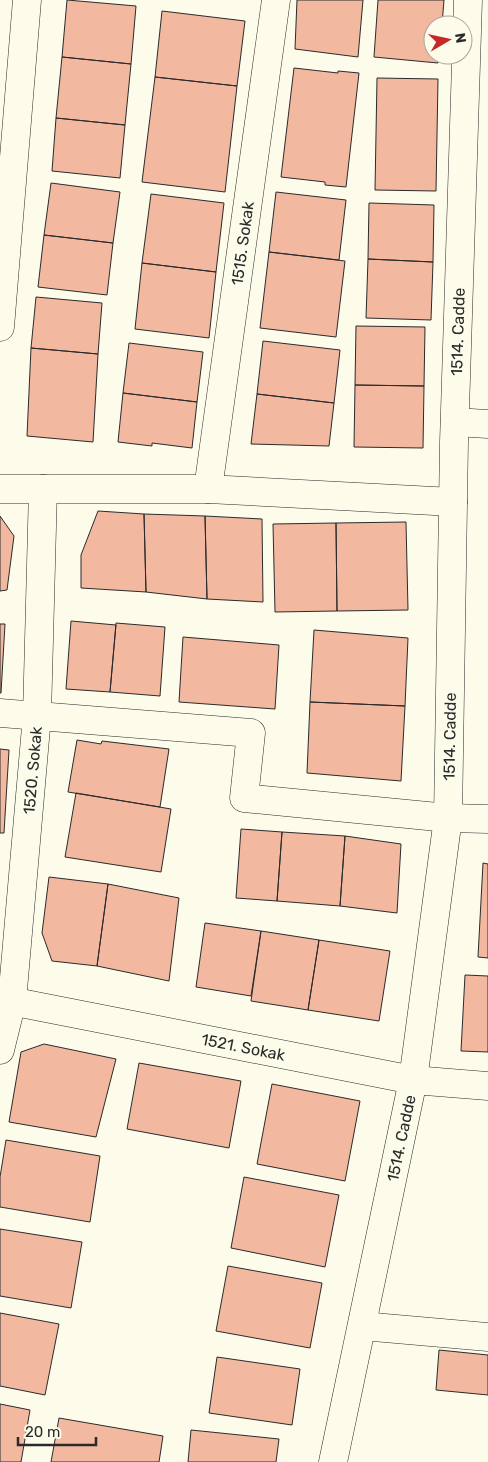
<svg xmlns="http://www.w3.org/2000/svg" width="488" height="1462" font-family="Rubik,sans-serif">
  <style>
    .building { fill: #f2b8a0; stroke: #2b2b2b }
    .lines { fill: none; stroke-linecap: round; stroke-linejoin: round }
    .minor-casing { stroke: #2b2b2b; stroke-width: 29 }
    .minor { stroke: #fdfbea; stroke-width: 28 }
    .labels { text-anchor: middle; stroke-width: 4; stroke-linejoin: round; paint-order: stroke }
    .street-label { font-size: 16px; fill: #2b2b2b; stroke: #fdfbea }
  </style>
  <rect width="100%" height="100%" fill="#fdfbea"/>
  <path class="building" d="M67,0L136,6L131,64L62,57Z
    M297,0H363L358,57L295,49Z
    M378,0H444L442,25H433V55H439L438,63L374,57Z
    M162,11L245,21L237,86L155,77Z
    M62,57L131,64L125,125L56,118Z
    M294,68L338,73V71L359,73L346,187L325,185V182L281,177Z
    M155,77L237,86L225,192L142,182Z
    M377,78L438,79L436,191L375,190Z
    M56,118L125,125L120,178L52,171Z
    M51,183L120,192L113,243L44,235Z
    M276,192L346,200L339,260L269,252Z
    M151,194L224,203L216,272L142,263Z
    M369,203L434,205L433,262L368,259Z
    M44,235L113,243L107,295L38,287Z
    M269,252L345,261L336,337L260,328Z
    M368,259L433,262L431,320L366,318Z
    M142,263L216,272L209,338L135,329Z
    M36,297L102,303L98,354L31,348Z
    M356,326L425,327L424,386L355,385Z
    M263,341L340,350L334,403L257,394Z
    M129,343L203,352L197,402L123,393Z
    M31,348L98,354L93,442L27,436Z
    M355,385L424,386L423,448L354,447Z
    M123,393L197,402L192,448L152,443V446L118,442Z
    M257,394L334,403L329,446L251,444Z
    M98,511L144,514L146,592L81,588V555Z
    M144,514L205,516L207,599L146,592Z
    M0,516L14,536L7,590L0,591Z
    M205,516L262,519L263,602L207,599Z
    M406,522L408,610L337,611L336,523Z
    M336,523L337,611L275,612L273,524Z
    M71,621L116,625L110,692L66,689Z
    M116,623L165,627L160,696L110,692Z
    M0,624H5L1,693H0Z
    M314,630L408,638L405,706L310,702Z
    M183,637L279,645L275,709L179,702Z
    M310,702L405,706L401,781L307,773Z
    M77,740L101,744L102,741L169,749L160,807L68,792Z
    M0,749L9,750L4,833H0Z
    M76,793L171,809L161,872L65,857Z
    M241,829L282,832L277,901L236,898Z
    M282,832L345,836L340,906L277,901Z
    M345,836L401,844L397,913L340,906Z
    M483,863L488,864V958L478,957Z
    M49,877L108,884L97,966L52,961L42,933Z
    M108,884L179,898L169,981L97,966Z
    M205,923L261,931L251,996L196,987Z
    M261,931L319,940L308,1010L251,1001Z
    M319,940L390,951L379,1021L308,1010Z
    M465,975L488,976V1052L461,1051Z
    M44,1044L116,1059L96,1137L9,1122L21,1052Z
    M139,1063L241,1081L229,1148L127,1129Z
    M272,1084L360,1101L345,1181L257,1164Z
    M6,1140L100,1156L90,1222L0,1207V1177Z
    M244,1177L339,1195L325,1267L231,1248Z
    M0,1229L82,1242L71,1308L0,1296Z
    M228,1266L322,1283L310,1348L216,1331Z
    M0,1313L59,1324L45,1395L0,1386Z
    M439,1350L488,1355V1395L436,1390Z
    M217,1357L300,1369L292,1425L209,1413Z
    M0,1404L30,1410L21,1462H0Z
    M59,1418L163,1436L159,1462H51Z
    M191,1430L279,1439L276,1462H188Z"/>
  <g class="lines">
    <g class="minor-casing">
      <g id="minor">
        <path d="M0,327L27,0"/>
        <path d="M455,422L488,424"/>
        <path d="M0,489H208L453,502"/>
        <path id="s1" d="M208,489L276,0"/>
        <path d="M0,713L251,733L244,798L448,818L488,819"/>
        <path id="s2" d="M0,999L413,1080L488,1086"/>
        <path id="s3" d="M0,1050L12,1001L37,716L43,489"/>
        <path d="M362,1326L488,1337"/>
        <path id="s4" d="M333,1462L413,1080L448,818L454,442L468,0"/>
      </g>
    </g>
    <use href="#minor" class="minor"/>
  </g>
  <g class="labels">
    <g class="street-label">
      <text dy="6" stroke="none"><textPath href="#s1" startOffset="248">1515. Sokak</textPath></text>
      <text dy="6" stroke="none"><textPath href="#s4" startOffset="1141">1514. Cadde</textPath></text>
      <text dy="6" stroke="none"><textPath href="#s4" startOffset="736">1514. Cadde</textPath></text>
      <text dy="6" stroke="none"><textPath href="#s3" startOffset="282">1520. Sokak</textPath></text>
      <text dy="6" stroke="none"><textPath href="#s2" startOffset="248">1521. Sokak</textPath></text>
      <text dy="6" stroke="none"><textPath href="#s4" startOffset="331">1514. Cadde</textPath></text>
    </g>
  </g>
  <g transform="translate(448 40) rotate(81)"><circle r="24" fill="#fdfbea" stroke="#a9a89e"/>
  <path d="M0-4L9 19L0 12L-9 19Z" fill="#c62828"/>
  <text y="-8" font-size="14" font-weight="bold" text-anchor="middle" fill="#2b2b2b">N</text>
  </g>
  <path d="M18 1437v8h78v-8" fill="none" stroke="#2b2b2b" stroke-width="2.5"/>
  <text x="25" y="1437" font-size="15" fill="#2b2b2b" stroke="#fdfbea" stroke-width="4" paint-order="stroke">20 m</text>
</svg>
